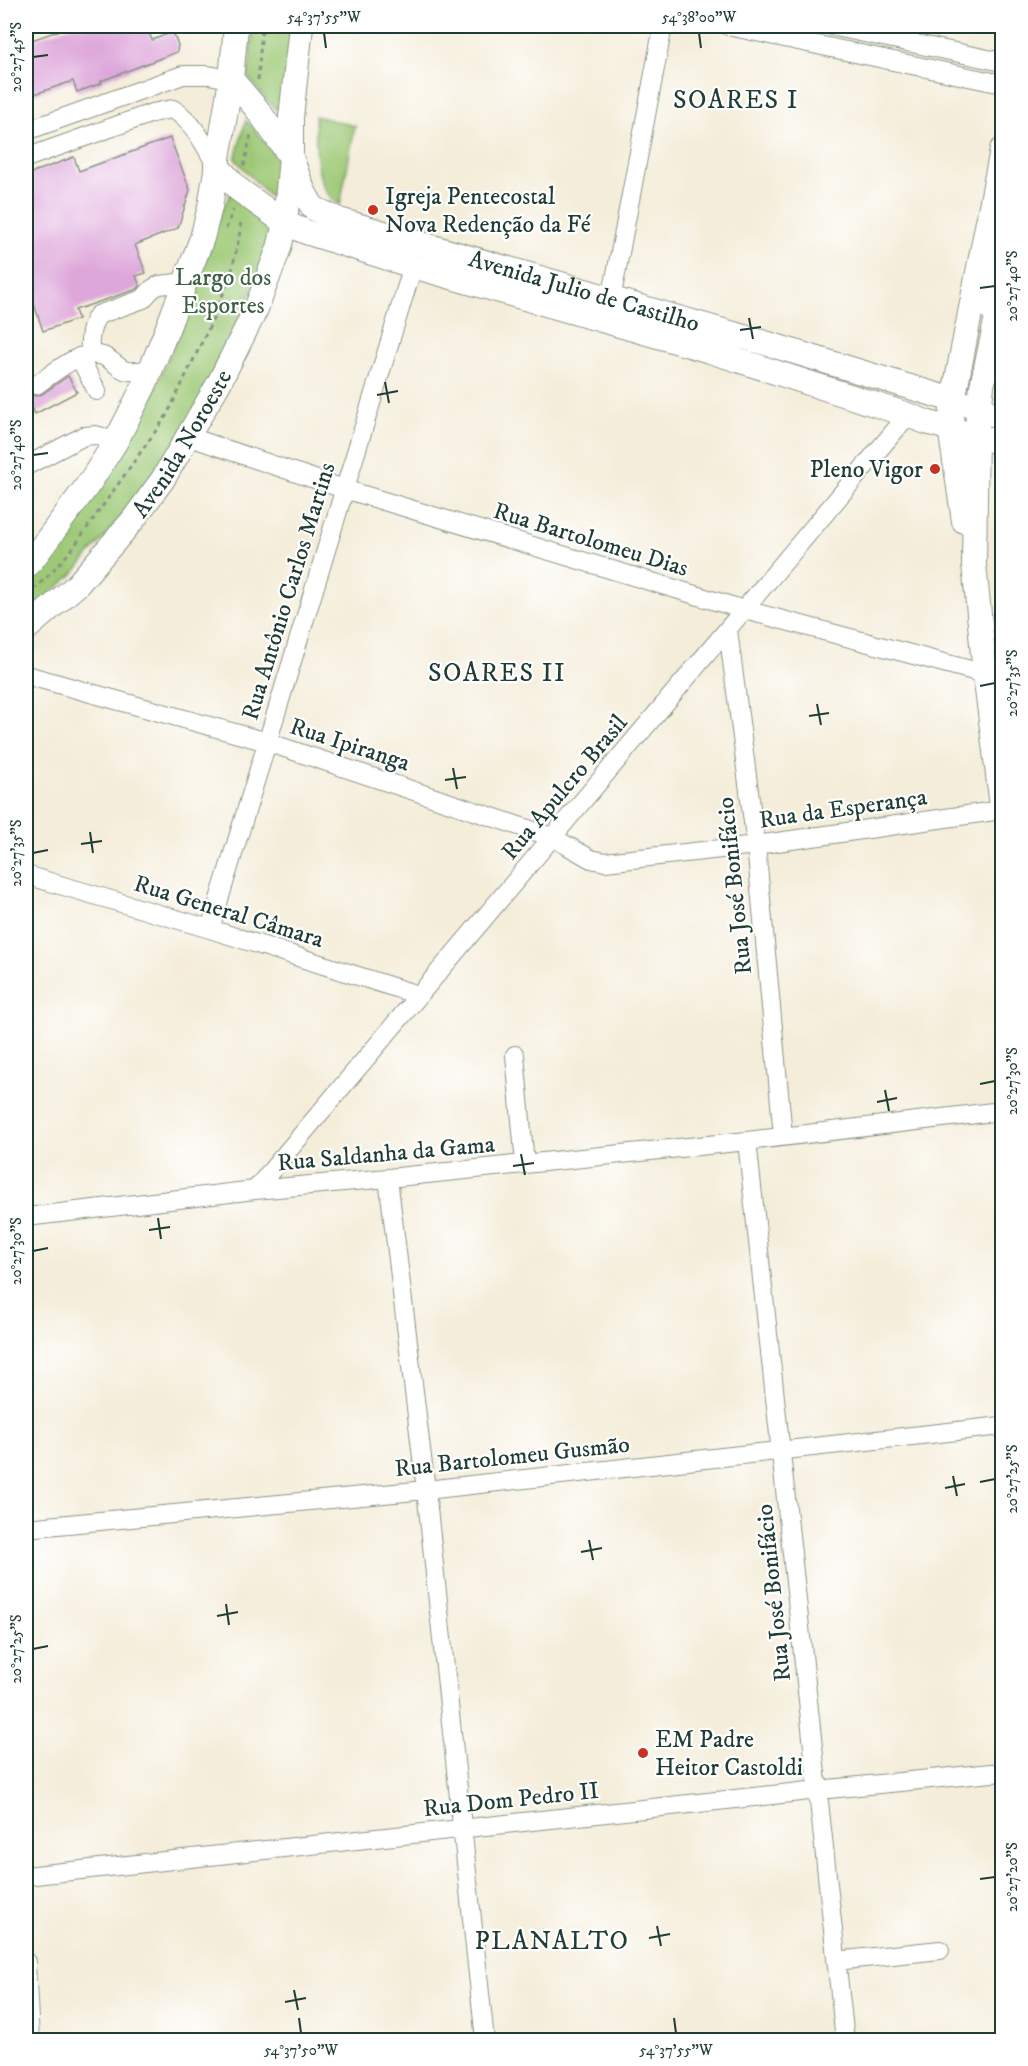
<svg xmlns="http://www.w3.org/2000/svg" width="1028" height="2066" font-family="'IM FELL DW Pica',serif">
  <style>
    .green { fill: #9dc976; stroke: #5e8355; stroke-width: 1.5 }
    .building { fill: #dea7da }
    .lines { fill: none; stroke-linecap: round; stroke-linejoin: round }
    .minor-casing { stroke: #8a9586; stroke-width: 20 }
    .major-casing { stroke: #8a9586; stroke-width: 26 }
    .path { stroke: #8a9586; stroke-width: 3; stroke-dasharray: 4.5 4.5; stroke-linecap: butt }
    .minor { stroke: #fff; stroke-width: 18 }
    .major { stroke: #fff; stroke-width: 24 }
    .ticks { fill: none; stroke: #1f3d34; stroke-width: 2 }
    .poi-dot { fill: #c8321e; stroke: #fff; stroke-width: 2 }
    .labels { text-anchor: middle; stroke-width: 4.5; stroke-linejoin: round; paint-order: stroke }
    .poi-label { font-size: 24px; fill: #1f3d34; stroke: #fff; text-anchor: start }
    .park-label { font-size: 24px; fill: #3e6044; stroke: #fff }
    .street-label { font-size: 24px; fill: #1f3d34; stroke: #fff }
    .neighbourhood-label { font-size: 26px; letter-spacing: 1.5px; fill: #1f3d34; stroke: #fff }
    .neatline { fill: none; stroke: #1f3d34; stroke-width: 2 }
    .ticks-label { font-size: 15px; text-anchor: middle; fill: #1f3d34 }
  </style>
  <rect width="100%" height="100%" fill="#fff"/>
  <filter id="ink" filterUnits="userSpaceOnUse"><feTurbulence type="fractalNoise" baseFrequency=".0167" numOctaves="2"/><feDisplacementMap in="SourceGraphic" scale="12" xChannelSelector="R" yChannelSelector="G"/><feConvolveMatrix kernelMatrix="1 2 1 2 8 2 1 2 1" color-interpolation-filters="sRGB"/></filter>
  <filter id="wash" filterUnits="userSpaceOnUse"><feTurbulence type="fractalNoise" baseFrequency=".008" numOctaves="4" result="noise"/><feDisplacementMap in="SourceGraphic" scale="24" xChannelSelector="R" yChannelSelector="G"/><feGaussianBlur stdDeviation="1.35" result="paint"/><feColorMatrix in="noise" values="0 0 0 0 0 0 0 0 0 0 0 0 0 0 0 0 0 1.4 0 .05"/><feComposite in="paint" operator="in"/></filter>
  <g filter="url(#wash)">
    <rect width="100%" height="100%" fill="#f4edd9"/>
    <path class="green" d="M253,26H293L281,114L264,97L248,77Z
      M315,116L355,126L340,205C312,189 317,145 315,116Z
      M246,120L286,167L280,208L235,159Z
      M231,193L274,221L248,301L183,433L129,508L71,576L26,614V574L152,396L177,337L210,248L221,212Z"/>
    <g id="blocks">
      <path class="building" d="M72,26H146L152,40L173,32L178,45L177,52L101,81L102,83L77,92L73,81L26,97V42Z
        M170,138L190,190L178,228L135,245L146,273L136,276L140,286L137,289L75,310L78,319L43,331L26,280V175L74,157L79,171Z
        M68,376L77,392L35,414L26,394L28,393L36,396L42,394Z"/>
    </g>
  </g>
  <g filter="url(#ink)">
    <use href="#blocks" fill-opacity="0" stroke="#8a9586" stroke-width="1.5"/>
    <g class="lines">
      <g class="minor-casing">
        <path id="minor" d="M728,26L1002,84
          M831,26L1002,62
          M26,131L183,75H208L231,79
          M26,158L152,113L173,109C195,124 203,142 216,165
          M611,300L663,26
          M91,354C88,342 91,325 98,315L143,299L152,289L159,285L178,283L184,285
          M79,357L97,391
          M36,385C54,373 80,348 103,356C112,359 118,369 127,371C134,372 144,370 151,369
          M187,436L344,489L745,610L985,674
          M26,466L84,436L96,435L116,441
          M728,630L756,845L783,1136
          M26,675L267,742L552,837L591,859L605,862L756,845L1002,810
          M26,875L210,929L418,995
          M210,929L413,266
          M515,1055L525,1164
          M747,1141L845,2040
          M388,1178L426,1490L485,2040
          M255,1190L908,415
          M26,1217L255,1190L388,1178L747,1141L1002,1111
          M26,1528L426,1490L1002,1426
          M26,1876L818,1790L1002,1772
          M836,1961L940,1950
          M26,1962L30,2040"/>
      </g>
      <g class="major-casing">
        <g id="major">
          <path id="s1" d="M231,79L257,109L291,157L303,190L313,208L339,220L772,345L979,408L1002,418"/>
          <path d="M216,165L238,189L285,223L306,232L413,266L710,351L908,415L926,422L1002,443"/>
          <path d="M1002,294L982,386L976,435L974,564L985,674L1002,806"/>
          <path d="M990,308L1002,257"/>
          <path d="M964,521L950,428L953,400L1002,150"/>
          <path d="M26,566L32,560L90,482L116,441L144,386L166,332L202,238L210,207L231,79L236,26"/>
          <path id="s2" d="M26,629L77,585L133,520L163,479L219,383L256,309L279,248L285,223L291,157V117L301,26"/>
        </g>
      </g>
      <path class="path" d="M258,80L262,26
        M244,166L251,134
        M226,229L233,210
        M26,595L45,579L70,552L167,415L213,319L231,274L239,238L241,220"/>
      <use href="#minor" class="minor"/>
      <use href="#major" class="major"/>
    </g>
  </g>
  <path class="ticks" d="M324,33L326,48M699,33L701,48M33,57L48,55M980,288L995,286M749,318L753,339M740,330L761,327M385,382L389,403M377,395L398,391M33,455L48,453M980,686L995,683M817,704L821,725M809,716L829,713M453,768L457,789M445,780L466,777M90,832L93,853M81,844L102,841M33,853L48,850M980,1084L995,1081M885,1090L889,1111M877,1102L897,1098M521,1154L525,1175M513,1166L534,1163M158,1218L161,1239M149,1230L170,1227M33,1251L48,1248M953,1476L957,1496M980,1482L995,1479M945,1488L965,1484M589,1540L593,1560M581,1552L602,1548M226,1604L229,1625M217,1616L238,1612M33,1649L48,1646M980,1879L995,1877M657,1926L661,1946M649,1938L670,1934M294,1990L298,2010M285,2002L306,1998M299,2018L301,2033M674,2018L676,2033"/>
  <g class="poi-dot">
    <circle cx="373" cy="210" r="6"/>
    <circle cx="935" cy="469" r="6"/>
    <circle cx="643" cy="1753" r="6"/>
  </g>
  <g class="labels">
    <g class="poi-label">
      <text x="385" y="204">Igreja Pentecostal<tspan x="385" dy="28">Nova Redenção da Fé</tspan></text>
      <text x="923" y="477" text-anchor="end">Pleno Vigor</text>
      <text x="655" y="1747">EM Padre<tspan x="655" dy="28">Heitor Castoldi</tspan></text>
    </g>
    <g class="park-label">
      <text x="223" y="285">Largo dos<tspan x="223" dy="28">Esportes</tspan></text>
    </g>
    <g class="street-label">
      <text dy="8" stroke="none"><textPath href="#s1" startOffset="438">Avenida Julio de Castilho</textPath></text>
      <text dy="8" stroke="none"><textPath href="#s2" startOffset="244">Avenida Noroeste</textPath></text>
      <text transform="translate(591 539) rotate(17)" y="8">Rua Bartolomeu Dias</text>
      <text transform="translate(288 591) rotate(-73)" y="8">Rua Antônio Carlos Martins</text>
      <text transform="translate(350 744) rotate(18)" y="8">Rua Ipiranga</text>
      <text transform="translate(564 787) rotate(-50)" y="8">Rua Apulcro Brasil</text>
      <text transform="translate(843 808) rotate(-8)" y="8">Rua da Esperança</text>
      <text transform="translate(734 886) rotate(-96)" y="8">Rua José Bonifácio</text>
      <text transform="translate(229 911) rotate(17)" y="8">Rua General Câmara</text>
      <text transform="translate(386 1153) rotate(-5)" y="8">Rua Saldanha da Gama</text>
      <text transform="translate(512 1456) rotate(-6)" y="8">Rua Bartolomeu Gusmão</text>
      <text transform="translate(773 1593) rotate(-96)" y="8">Rua José Bonifácio</text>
      <text transform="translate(511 1799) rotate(-6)" y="8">Rua Dom Pedro II</text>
    </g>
    <g class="neighbourhood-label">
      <text x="736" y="108">SOARES I</text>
      <text x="497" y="681">SOARES II</text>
      <text x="552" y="1949">PLANALTO</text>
    </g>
  </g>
  <rect width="1028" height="2066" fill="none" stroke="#fff" stroke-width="66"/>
  <rect x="33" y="33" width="962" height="2000" class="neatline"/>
  <g class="ticks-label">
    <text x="324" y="22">54°37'55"W</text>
    <text x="699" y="22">54°38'00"W</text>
    <text transform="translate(16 57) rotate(-90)" y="5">20°27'45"S</text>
    <text transform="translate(1012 286) rotate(-90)" y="5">20°27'40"S</text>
    <text transform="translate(16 455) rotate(-90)" y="5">20°27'40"S</text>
    <text transform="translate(1012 683) rotate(-90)" y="5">20°27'35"S</text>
    <text transform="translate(16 853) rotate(-90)" y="5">20°27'35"S</text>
    <text transform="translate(1012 1081) rotate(-90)" y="5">20°27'30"S</text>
    <text transform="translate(16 1251) rotate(-90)" y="5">20°27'30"S</text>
    <text transform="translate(1012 1479) rotate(-90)" y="5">20°27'25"S</text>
    <text transform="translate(16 1649) rotate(-90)" y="5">20°27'25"S</text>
    <text transform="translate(1012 1877) rotate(-90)" y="5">20°27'20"S</text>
    <text x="301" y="2055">54°37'50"W</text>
    <text x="676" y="2055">54°37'55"W</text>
  </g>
</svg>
